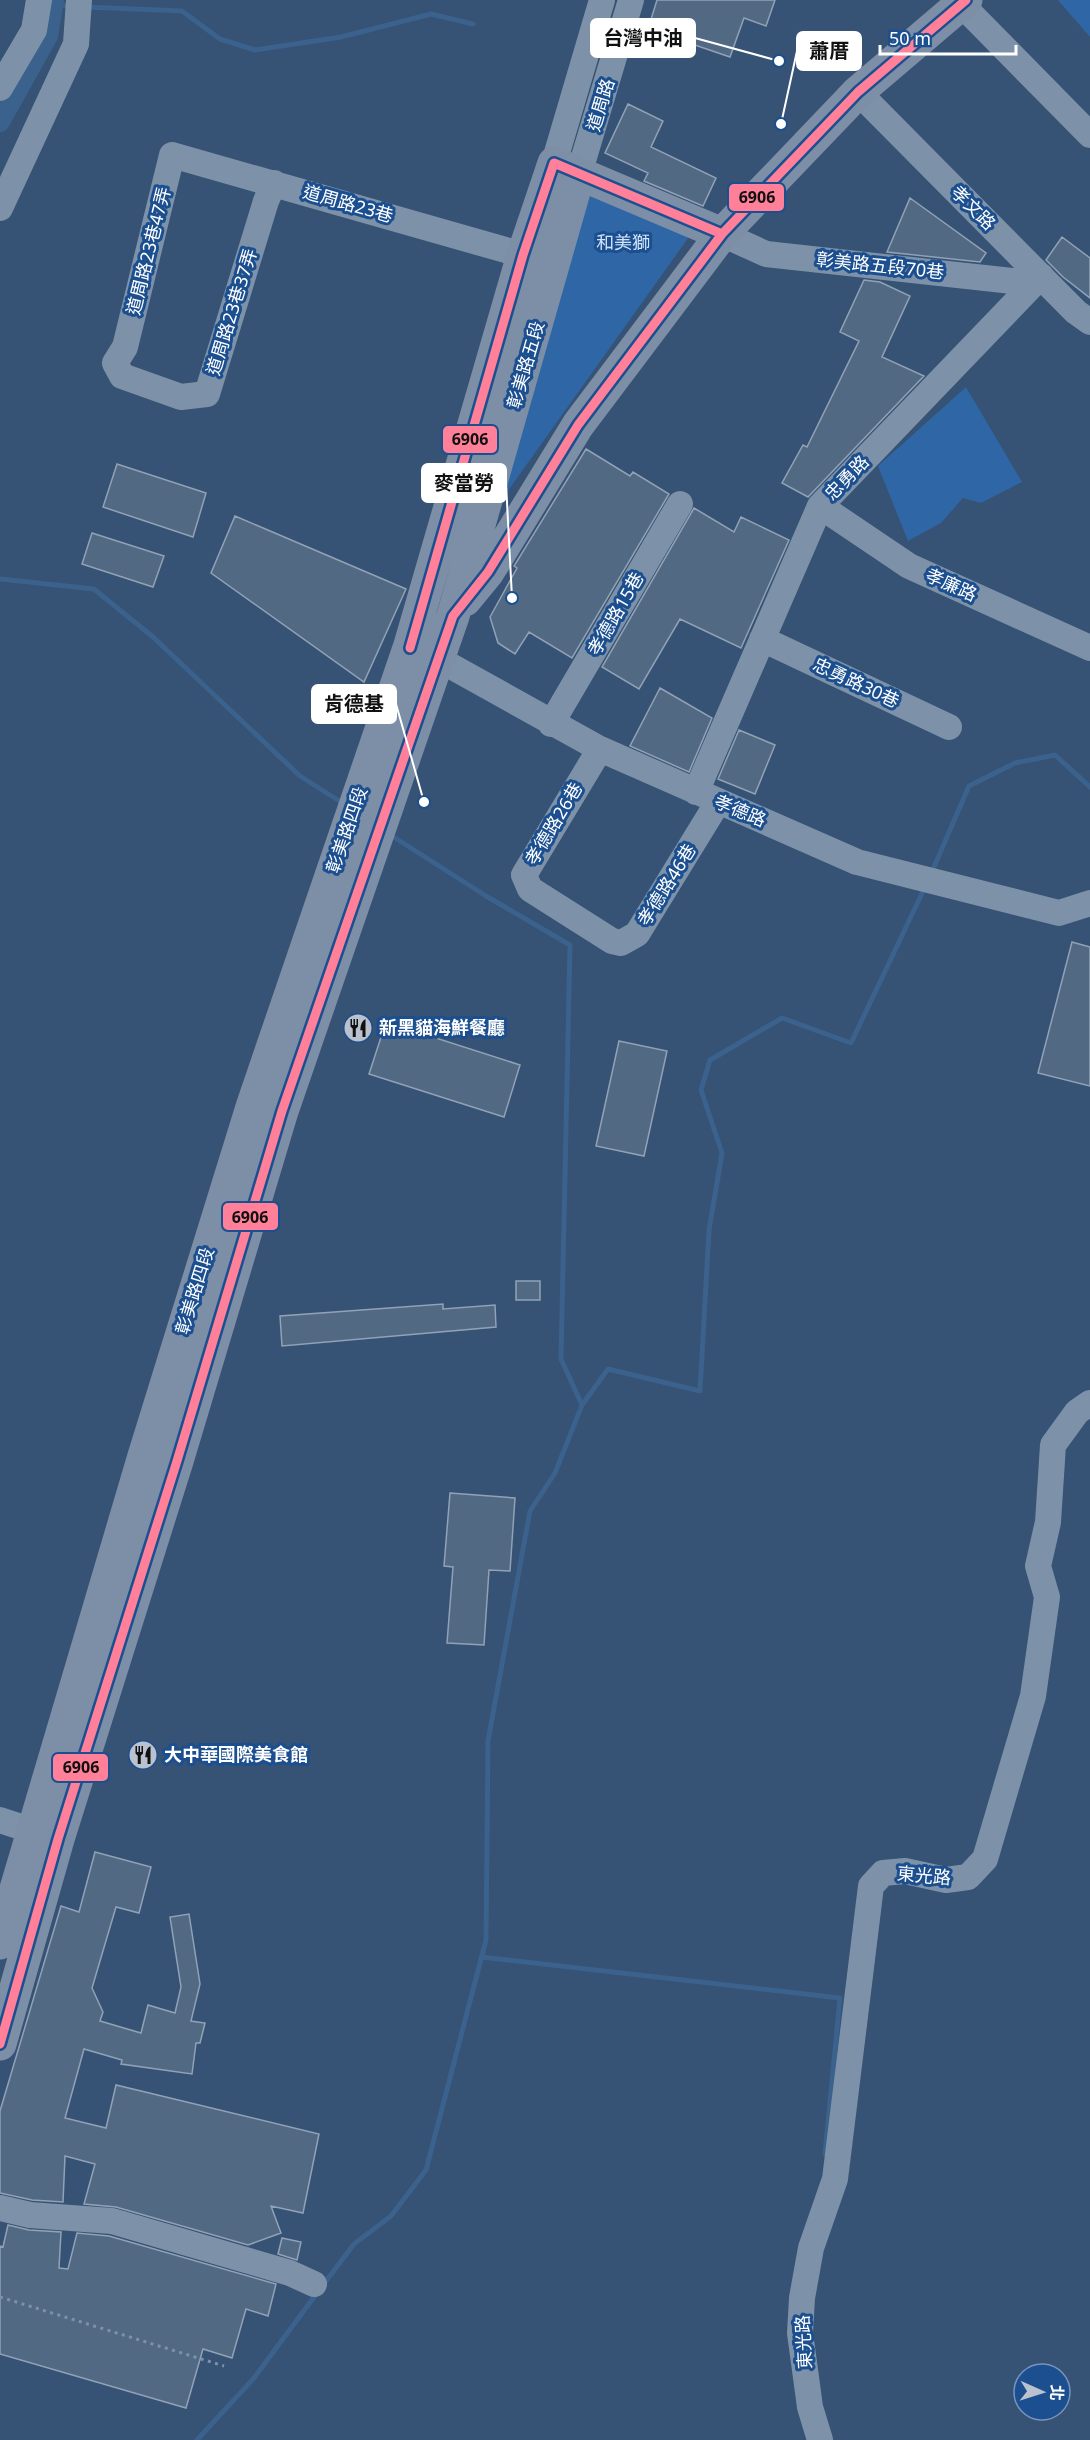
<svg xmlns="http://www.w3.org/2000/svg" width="1090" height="2440" font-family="'Noto Sans','Noto Sans TC',sans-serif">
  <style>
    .green { fill: #2f66a5 }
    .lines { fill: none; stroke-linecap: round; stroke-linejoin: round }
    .stream { stroke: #3b618d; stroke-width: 5 }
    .canal { stroke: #3b618d; stroke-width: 20 }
    .building { fill: #526984; stroke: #92a2b6; stroke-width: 1.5 }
    .path { stroke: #7d92a8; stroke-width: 3; stroke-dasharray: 3 4.5; stroke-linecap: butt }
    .minor { stroke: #7d92a8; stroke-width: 26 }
    .major { stroke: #7d8ea7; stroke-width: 33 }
    .bus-1-casing { stroke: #1b4f8f; stroke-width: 14 }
    .bus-1 { stroke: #ff8098; stroke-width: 9 }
    .labels { text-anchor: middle; stroke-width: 6; stroke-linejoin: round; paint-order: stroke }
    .street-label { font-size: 18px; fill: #fff; stroke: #1b4f8f }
    .park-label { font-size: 18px; fill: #cfe3fa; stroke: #1b4f8f }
    .poi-label { font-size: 18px; font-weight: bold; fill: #fff; stroke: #1b4f8f; text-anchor: start }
    .leader { fill: none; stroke: #fff; stroke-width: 2 }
    .callout-dot { fill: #fff; stroke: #1b4f8f; stroke-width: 2 }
    .callout { fill: #fff; stroke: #fff; stroke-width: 2 }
    .callout-label { font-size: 20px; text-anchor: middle; font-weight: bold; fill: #111 }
    .line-badge { stroke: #1b4f8f; stroke-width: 2 }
    .pale-badge-label { font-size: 16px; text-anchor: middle; font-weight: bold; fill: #111 }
  </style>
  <rect width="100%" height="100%" fill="#365274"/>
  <path class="green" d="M1058,0H1090V37Z
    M593,168L696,227L495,509Z
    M966,387L1022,482L981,503L963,498L941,523L908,541L878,466Z"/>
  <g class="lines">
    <path class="stream" d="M54,5L71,6
      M86,7L182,11L220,39L255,50L341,37L431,14L473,24
      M0,579L94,589L153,637L300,776L344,804
      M931,874L969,786L1015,763L1055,755L1090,787
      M582,1405L608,1369L700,1391L709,1230L722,1153L701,1090L710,1060L782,1018L851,1043L926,885
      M481,1957L840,1998L825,2154
      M323,2285L354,2244L391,2216L426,2170L486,1940L488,1741L530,1511L555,1473L582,1405L561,1359L570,945L486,896L389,834
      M197,2440L254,2378L317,2293"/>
    <path class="canal" d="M0,122L48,36L54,0"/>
  </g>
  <path class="building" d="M657,0H775L766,26L744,18L730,57L648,29Z
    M628,104L663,121L651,147L716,178L703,206L644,181L648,173L605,153Z
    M910,198L986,253L980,262L887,252Z
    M1062,237L1090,258V298L1063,277L1046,260Z
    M864,280L880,282L910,296L882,357L924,376L808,497L782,483L803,445L807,447L859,341L840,332Z
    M586,449L630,476L633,472L669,494L572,658L529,632L515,654L498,643L490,617L517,568L514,566Z
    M117,464L206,493L193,537L103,507Z
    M694,508L734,532L741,517L789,540L741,648L680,619L639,689L602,667Z
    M235,516L406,589L364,682L211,573Z
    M92,533L164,556L153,587L82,564Z
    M660,688L712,718L689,772L630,746Z
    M739,730L775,745L755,794L718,779Z
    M1072,942L1090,947V1086L1038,1073Z
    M386,1022L520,1065L504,1117L369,1074Z
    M619,1041L667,1051L644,1156L596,1146Z
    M516,1281H540V1300H516Z
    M443,1304V1309L495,1305L496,1327L282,1346L280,1316Z
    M450,1493L515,1498L510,1571L489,1570L484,1645L447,1643L453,1567L444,1566Z
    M95,1852L151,1867L139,1913L116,1907L92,1988L103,2012L100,2021L141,2033L148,2005L175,2013L181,1987L170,1917L189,1914L200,1984L191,2021L205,2023L200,2043H196L192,2074L121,2064L122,2060L84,2049L65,2118L106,2128L116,2085L319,2134L303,2213L271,2206L281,2233L248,2245L116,2207L84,2204L95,2164L65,2156L63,2202L32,2200L0,2193V2111L61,1906L79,1912Z
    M8,2225L29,2230L61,2232L59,2268L68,2269L77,2233L109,2236L276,2284L268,2316L246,2309L232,2358L203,2349L186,2408L0,2354V2246L3,2247Z
    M282,2238L301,2242L297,2260L278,2254Z"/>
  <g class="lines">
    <path class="path" d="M0,2297L224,2366"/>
    <path class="minor" d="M961,4L1090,135
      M0,88L34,30L39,0
      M858,92L1076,312L1090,322
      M554,163L602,0
      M579,174L631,0
      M274,183L266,201L207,394L181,397L122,376L115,363L125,347L172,155L523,255
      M0,208L76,44L79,0
      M722,234L766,254L1021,282L1041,276
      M820,506L909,566L1090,648
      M762,639L949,727
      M422,650L600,749L857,862L1059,913L1090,903
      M551,724L680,504
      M600,749L524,875L530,889L612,941L621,943L637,934L718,802
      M696,792L820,506L1041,276
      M0,1820L49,1836
      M0,2208L30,2215L112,2221L290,2273L314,2284
      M820,2440L810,2407L800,2333L802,2298L811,2248L835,2179L871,1886L883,1873L905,1871L946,1880L968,1877L985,1859L1033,1696L1047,1597L1038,1566L1048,1522L1053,1445L1077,1412L1090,1403"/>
    <path class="major" d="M465,600L488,572L578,425L722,234L858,92L966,0
      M0,1943L144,1456L253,1104L410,645L523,255L554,163L722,234
      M0,2044L58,1839L177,1461L282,1111L453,616L579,174"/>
    <g class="bus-1-casing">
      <path id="bus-1" d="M410,648L523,255L554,163L722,234
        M0,2044L58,1839L177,1461L282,1111L453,616L488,572L578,425L722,234L858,92L966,0"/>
    </g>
    <use href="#bus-1" class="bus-1"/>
  </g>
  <defs>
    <g id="restaurant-disc" transform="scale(1.5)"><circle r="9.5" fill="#b9c2ce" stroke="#1b4f8f"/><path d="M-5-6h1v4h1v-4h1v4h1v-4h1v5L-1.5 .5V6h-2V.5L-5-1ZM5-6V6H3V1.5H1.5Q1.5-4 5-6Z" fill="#111"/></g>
  </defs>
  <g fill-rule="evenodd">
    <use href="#restaurant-disc" x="358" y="1028"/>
    <use href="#restaurant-disc" x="143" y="1755"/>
  </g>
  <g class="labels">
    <g class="street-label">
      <text transform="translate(601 105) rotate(-73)" y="6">道周路</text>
      <text transform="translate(348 204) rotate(16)" y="6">道周路23巷</text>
      <text transform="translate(973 208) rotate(45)" y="6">孝文路</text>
      <text transform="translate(149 251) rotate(-76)" y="6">道周路23巷47弄</text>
      <text transform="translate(880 266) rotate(6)" y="6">彰美路五段70巷</text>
      <text transform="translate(232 312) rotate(-73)" y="6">道周路23巷37弄</text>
      <text transform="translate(526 365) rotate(-74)" y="6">彰美路五段</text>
      <text transform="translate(847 478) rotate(-46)" y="6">忠勇路</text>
      <text transform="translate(951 585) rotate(24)" y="6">孝廉路</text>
      <text transform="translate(616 614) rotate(-60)" y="6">孝德路15巷</text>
      <text transform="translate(856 683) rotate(25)" y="6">忠勇路30巷</text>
      <text transform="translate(740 811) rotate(23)" y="6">孝德路</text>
      <text transform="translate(554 824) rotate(-59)" y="6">孝德路26巷</text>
      <text transform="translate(347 830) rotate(-71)" y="6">彰美路四段</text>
      <text transform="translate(667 885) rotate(-58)" y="6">孝德路46巷</text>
      <text transform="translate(195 1291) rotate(-73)" y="6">彰美路四段</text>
      <text transform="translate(924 1876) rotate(5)" y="6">東光路</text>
      <text transform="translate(804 2342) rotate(-93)" y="6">東光路</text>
    </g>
    <g class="park-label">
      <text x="623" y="249">和美獅</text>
    </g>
    <g class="poi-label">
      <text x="379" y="1034">新黑貓海鮮餐廳</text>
      <text x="164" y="1761">大中華國際美食館</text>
    </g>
  </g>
  <path class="leader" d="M779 61L695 38M781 124L797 51M512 598L506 483M424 802L396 704"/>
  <g class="callout-dot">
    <circle cx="779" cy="61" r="6"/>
    <circle cx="781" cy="124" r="6"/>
    <circle cx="512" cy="598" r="6"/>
    <circle cx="424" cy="802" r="6"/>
  </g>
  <g class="callout">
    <rect x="591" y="19" width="104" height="38" rx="6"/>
    <rect x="797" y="32" width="64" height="38" rx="6"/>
    <rect x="422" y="464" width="84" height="38" rx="6"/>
    <rect x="312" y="685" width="84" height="38" rx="6"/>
  </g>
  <g class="callout-label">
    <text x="643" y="45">台灣中油</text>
    <text x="829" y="58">蕭厝</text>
    <text x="464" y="490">麥當勞</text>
    <text x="354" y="711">肯德基</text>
  </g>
  <g class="line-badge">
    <rect x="728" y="183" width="57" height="29" rx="6" fill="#ff8098"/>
    <rect x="442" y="425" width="56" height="29" rx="6" fill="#ff8098"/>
    <rect x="222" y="1202" width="57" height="29" rx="6" fill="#ff8098"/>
    <rect x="52" y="1753" width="57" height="29" rx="6" fill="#ff8098"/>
  </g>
  <g class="pale-badge-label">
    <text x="757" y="203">6906</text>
    <text x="470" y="445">6906</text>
    <text x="250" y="1223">6906</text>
    <text x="81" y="1773">6906</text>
  </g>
  <g transform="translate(1042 2392) rotate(93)"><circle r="28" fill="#1b4f8f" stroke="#7695bc" stroke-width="1.5"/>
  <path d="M0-4.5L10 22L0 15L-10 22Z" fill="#b9c2ce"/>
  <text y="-9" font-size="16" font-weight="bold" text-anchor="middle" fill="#ffffff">北</text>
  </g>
  <path d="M880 45v9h136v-9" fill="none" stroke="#ffffff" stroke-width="3"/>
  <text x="889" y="45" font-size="18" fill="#ffffff" stroke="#1b4f8f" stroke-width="4.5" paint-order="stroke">50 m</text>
</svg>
